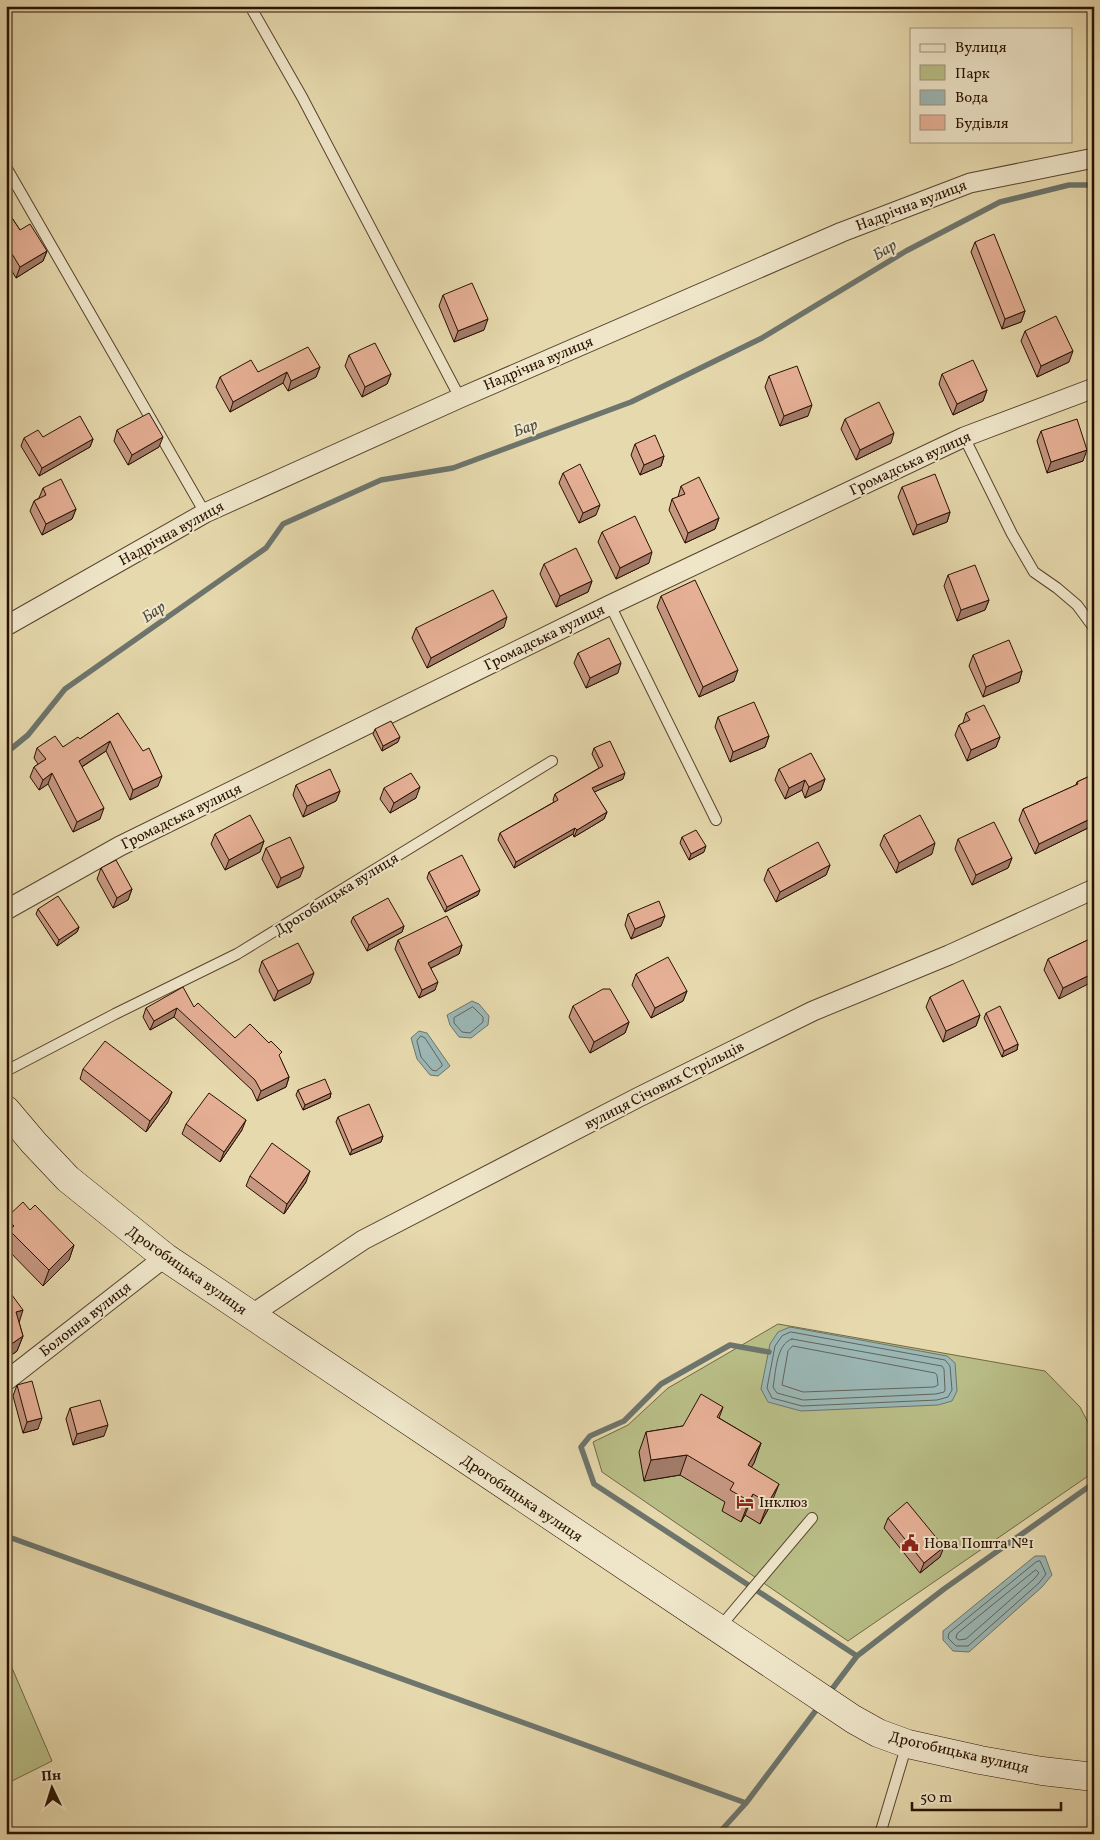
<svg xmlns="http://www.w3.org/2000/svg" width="1100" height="1840" font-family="Vollkorn,serif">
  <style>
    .green { fill: #b9be87; stroke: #716844 }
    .water { fill: #9bb7b5; stroke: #6d756d }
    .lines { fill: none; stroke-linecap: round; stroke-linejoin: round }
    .shore { stroke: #62645b; stroke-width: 1 }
    .stream { stroke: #6d756d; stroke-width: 5.5 }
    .service-casing { stroke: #58432c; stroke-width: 12 }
    .minor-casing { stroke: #58432c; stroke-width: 21 }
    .secondary-casing { stroke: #291101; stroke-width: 29 }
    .service { stroke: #efe6ca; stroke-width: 10 }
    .minor { stroke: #efe6ca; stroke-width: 19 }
    .secondary { stroke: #efe6ca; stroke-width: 28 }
    .wall { fill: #c69781; stroke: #291101 }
    .shaded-wall { fill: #a17b69; stroke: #291101 }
    .building { fill: #e6b096; stroke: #291101 }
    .labels { text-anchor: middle; stroke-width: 4; stroke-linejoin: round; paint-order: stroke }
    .street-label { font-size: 15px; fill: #291101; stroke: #efe6ca }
    .poi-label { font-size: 15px; fill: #291101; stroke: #efe6ca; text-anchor: start }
    .water-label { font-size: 16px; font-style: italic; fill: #514b40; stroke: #efe6ca }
  </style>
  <rect width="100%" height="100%" fill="#e6d9ad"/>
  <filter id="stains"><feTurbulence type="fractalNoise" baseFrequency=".004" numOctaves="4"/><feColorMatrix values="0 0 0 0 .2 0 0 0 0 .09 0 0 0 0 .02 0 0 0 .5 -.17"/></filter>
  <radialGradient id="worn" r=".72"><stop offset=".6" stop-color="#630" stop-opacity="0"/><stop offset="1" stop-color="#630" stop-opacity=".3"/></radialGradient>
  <path class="green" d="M778,1324L1045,1371L1080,1407L1094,1434V1472L848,1641L602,1472L593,1442L628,1425L668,1388Z
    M6,1654L52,1761L6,1784Z"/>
  <path class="water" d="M472,1001L479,1004L489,1016L488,1025L471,1038L459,1037L450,1025L447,1015Z
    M419,1031L427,1033L450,1066L438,1076L430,1075L417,1059L411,1038Z
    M790,1327L947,1356L955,1363L957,1391L952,1401L938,1405L801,1411L768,1402L761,1389L770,1344L778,1332Z
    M1035,1556H1045L1052,1575L1042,1587L969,1652L953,1651L943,1640V1631Z"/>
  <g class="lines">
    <path class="shore" d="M473,1007L483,1017V1022L470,1033L462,1032L454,1023V1018Z
      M421,1036L425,1038L442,1064V1066L436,1071L432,1070L421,1057L417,1041Z
      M791,1332L945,1360L950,1366L952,1390L948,1397L937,1400L802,1406L772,1398L767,1388L775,1346L782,1336Z
      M792,1339L942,1366L944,1369L945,1390L944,1392L936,1394L803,1400L777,1393L773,1387C776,1372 776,1344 792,1339Z
      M793,1346L935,1373L937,1375L938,1385L934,1387L803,1392L782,1385L788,1351Z
      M1040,1561L1046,1574L1039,1583L968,1646H956L948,1638L949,1633L1036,1562Z
      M1036,1570L1039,1573L1034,1579L966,1639L959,1640L956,1638L957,1634Z"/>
    <path class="stream" d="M6,753L28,735L65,689L266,548L283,524L381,480L453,468L631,402L762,338L906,251L1000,202L1069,185H1094
      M769,1352L730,1345L661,1384L624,1421L590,1436L581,1447L594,1484L857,1656
      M6,1536L746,1803
      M829,1693L857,1656L944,1589L1094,1483
      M718,1834L746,1803L820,1705"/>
    <g class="service-casing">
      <path id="service" d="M250,6L302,97L460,398
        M6,167L205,513
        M964,437L1012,534L1034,572L1057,588L1077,605L1094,628
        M610,605L716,820
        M6,1071L115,1014L237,954L552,761
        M720,1627L812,1518
        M880,1834L907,1744"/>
    </g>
    <g class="minor-casing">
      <path id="minor" d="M6,626L205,513L460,398L842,232L970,183L1094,158
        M6,910L120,846L610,605L964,437L1094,388
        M251,1315L363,1240L639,1097L813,1011L949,955L1094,889
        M6,1381L165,1257"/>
    </g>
    <g class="secondary-casing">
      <path id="secondary" d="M6,1110L34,1143L68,1179L165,1257L853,1719L878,1733L908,1744L980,1760L1042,1771L1094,1777"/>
    </g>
    <use href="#service" class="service"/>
    <use href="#minor" class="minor"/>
    <use href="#secondary" class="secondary"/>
  </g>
  <path class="wall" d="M6,209L20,230L47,251L43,261L16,278L6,261Z
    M975,242L1025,311L1021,322L1002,329L971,252Z
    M443,295L484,330L454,342L439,306Z
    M1025,331L1069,362L1037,377L1021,341Z
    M349,355L391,374L387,384L362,397L345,366Z
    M320,367L316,377L288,391L283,383L230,412L216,387L220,377L258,372Z
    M942,374L987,390L983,401L953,415L939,384Z
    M769,376L808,416L780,426L765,387Z
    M845,419L891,443L856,460L841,429Z
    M117,430L159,447L128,465L114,441Z
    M1041,431L1083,461L1047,473L1037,441Z
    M43,437L93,439L90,447L39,476L21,446L24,438Z
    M635,444L664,456L661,466L640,475L631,455Z
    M563,473L596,515L579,523L559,483Z
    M681,486L719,518L715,529L685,543L669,510L672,499L678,497Z
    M902,487L950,512L947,522L913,535L898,497Z
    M43,488L76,509L72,519L42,535L30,511L34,501L39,498Z
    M602,532L649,563L616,579L598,542Z
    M544,564L592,581L588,592L556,607L540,574Z
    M948,575L989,600L985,610L957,621L944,586Z
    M661,596L734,681L699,697L657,607Z
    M504,627L427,668L412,638L416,628Z
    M578,653L618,673L586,688L574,663Z
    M973,655L1022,671L1019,682L983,697L969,666Z
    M118,713L158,786L130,800L106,751L82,767L100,819L73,832L48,784L39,790L30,777L34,767L38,764L34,758L37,748L63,747L80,739Z
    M966,713L1000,737L996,747L967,761L955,735L959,725L963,723Z
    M718,717L769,736L765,747L730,762L715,727Z
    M375,729L398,742L382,751L373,734Z
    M594,748L623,779L594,792L607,812L604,819L574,837L573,834L514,868L498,840L500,833L554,802L553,800L555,794L599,768L592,754Z
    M779,769L825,779L821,790L805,798L802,790L785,799L775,780Z
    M1094,774V825L1035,854L1019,820L1023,809L1076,785L1077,782Z
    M296,785L340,791L336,801L303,817L293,795Z
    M384,788L416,798L390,813L380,799Z
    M215,834L264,841L260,852L225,870L211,844Z
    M884,835L932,854L896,873L880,845Z
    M682,837L704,852L689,860L680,843Z
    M958,839L1012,858L1008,868L972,885L955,849Z
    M266,848L300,877L277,888L262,859Z
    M830,865L826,875L776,902L764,880L768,869Z
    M101,868L132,889L128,900L113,908L97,879Z
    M429,872L478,895L445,912L427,878Z
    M38,909L79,927L77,932L57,946L36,914Z
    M628,914L661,926L631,939L625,925Z
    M353,917L404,926L402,932L367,951L351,922Z
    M1094,937L1059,999L1044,970L1048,959Z
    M398,940L462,945L459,954L431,968L435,990L419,998L395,949Z
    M262,961L310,983L274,1001L259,971Z
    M636,974L687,991L683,1001L651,1018L632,985Z
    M930,997L980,1015L976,1026L943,1042L926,1007Z
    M573,1006L629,1022L625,1033L590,1053L569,1017Z
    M194,1007L235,1038L280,1058L289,1077L286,1087L257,1101L252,1090L174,1017L150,1030L143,1017L146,1008Z
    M986,1013L1018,1044L1017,1050L1002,1057L984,1018Z
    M83,1069L168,1102L146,1132L80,1079Z
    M298,1090L331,1093L330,1098L303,1110L296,1095Z
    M338,1117L383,1136L381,1142L350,1155L336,1122Z
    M186,1124L242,1130L220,1162L182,1134Z
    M250,1176L306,1182L284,1214L246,1186Z
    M30,1210L74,1245L69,1260L43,1286L6,1248V1218Z
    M6,1287L19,1322L23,1336L17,1351L6,1359Z
    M17,1385L38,1429L23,1433L13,1396Z
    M723,1407L719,1418L761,1443L754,1463L751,1467L771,1504L760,1524L745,1515L741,1522L722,1511L725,1502L680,1475L644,1481L639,1452L646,1432L683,1426Z
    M70,1408L104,1436L73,1445L66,1419Z
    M888,1518L940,1557L920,1573L884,1528Z"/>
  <path class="shaded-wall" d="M47,251L43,261L16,278L20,267Z
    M1025,311L1021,322L1002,329L1005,319Z
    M488,319L484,330L454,342L458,331Z
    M1073,351L1069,362L1037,377L1041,366Z
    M320,367L316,377L288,391L291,381Z
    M287,372L283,383L230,412L233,402Z
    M391,374L387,384L362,397L365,387Z
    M987,390L983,401L953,415L957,404Z
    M812,405L808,416L780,426L784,416Z
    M894,433L891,443L856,460L860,450Z
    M163,437L159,447L128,465L132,455Z
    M93,439L90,447L39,476L42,468Z
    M1087,450L1083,461L1047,473L1051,462Z
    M664,456L661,466L640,475L644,465Z
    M600,505L596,515L579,523L583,513Z
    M76,509L72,519L42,535L46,524Z
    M950,512L947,522L913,535L917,525Z
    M719,518L715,529L685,543L688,533Z
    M652,552L649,563L616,579L620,568Z
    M592,581L588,592L556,607L560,596Z
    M989,600L985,610L957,621L961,610Z
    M507,617L504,627L427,668L431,658Z
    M621,663L618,673L586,688L590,678Z
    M738,670L734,681L699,697L703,687Z
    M1022,671L1019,682L983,697L986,687Z
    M769,736L765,747L730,762L733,752Z
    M400,737L398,742L382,751L383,746Z
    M1000,737L996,747L967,761L971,750Z
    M110,741L106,751L75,771L79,761Z
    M52,773L48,784L39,790L43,780Z
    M625,773L623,779L590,794L592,788Z
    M162,776L158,786L130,800L133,790Z
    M825,779L821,790L805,798L809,787Z
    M805,780L802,790L785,799L789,788Z
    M420,787L416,798L390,813L394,803Z
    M340,791L336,801L303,817L307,806Z
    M104,808L100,819L73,832L77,822Z
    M607,812L604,819L574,837L577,830Z
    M1094,817V825L1035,854L1039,844Z
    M575,828L573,834L514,868L516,862Z
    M264,841L260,852L225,870L229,860Z
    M935,843L932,854L896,873L899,863Z
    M706,846L704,852L689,860L691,854Z
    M1012,858L1008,868L972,885L976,875Z
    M830,865L826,875L776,902L780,892Z
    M304,867L300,877L277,888L281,878Z
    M132,889L128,900L113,908L117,898Z
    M480,890L478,895L445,912L447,907Z
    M665,916L661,926L631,939L635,929Z
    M404,926L402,932L367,951L369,945Z
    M79,927L77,932L57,946L59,940Z
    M462,945L459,954L425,971L428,963Z
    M314,973L310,983L274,1001L278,991Z
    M1094,973V981L1059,999L1063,988Z
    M438,982L435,990L419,998L422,990Z
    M687,991L683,1001L651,1018L655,1008Z
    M177,1008L174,1017L150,1030L154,1021Z
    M980,1015L976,1026L943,1042L946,1031Z
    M629,1022L625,1033L590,1053L594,1042Z
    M1018,1044L1017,1050L1002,1057L1004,1051Z
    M289,1077L286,1087L257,1101L261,1091Z
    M172,1092L168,1102L146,1132L150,1121Z
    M331,1093L330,1098L303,1110L305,1105Z
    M246,1120L242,1130L220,1162L224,1152Z
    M383,1136L381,1142L350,1155L352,1150Z
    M310,1171L306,1182L284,1214L287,1204Z
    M74,1245L69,1260L43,1286L49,1270Z
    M23,1310L18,1326L16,1312Z
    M23,1336L17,1351L6,1359V1354L10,1345Z
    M42,1418L38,1429L23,1433L27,1422Z
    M108,1425L104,1436L73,1445L77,1434Z
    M761,1443L754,1463L740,1486L748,1465Z
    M687,1455L680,1475L644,1481L651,1460Z
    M779,1484L771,1504L760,1524L768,1503Z
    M753,1494L745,1515L741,1522L749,1501Z
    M944,1547L940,1557L920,1573L924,1563Z"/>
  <path class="building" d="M6,209L20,230L30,224L47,251L20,267L6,244Z
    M994,234L1025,311L1005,319L975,242Z
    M472,283L488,319L458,331L443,295Z
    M1056,316L1073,351L1041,366L1025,331Z
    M375,343L391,374L365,387L349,355Z
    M308,347L320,367L291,381L287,372L233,402L220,377L251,360L258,372Z
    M973,360L987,390L957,404L942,374Z
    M797,366L812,405L784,416L769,376Z
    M879,402L894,433L860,450L845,419Z
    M149,413L163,437L132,455L117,430Z
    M80,416L93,439L42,468L24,438L38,430L43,437Z
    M1077,419L1087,450L1051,462L1041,431Z
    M655,435L664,456L644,465L635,444Z
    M580,464L600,505L583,513L563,473Z
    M935,474L950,512L917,525L902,487Z
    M699,477L719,518L688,533L672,499L685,494L681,486Z
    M61,479L76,509L46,524L34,501L46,495L43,488Z
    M635,516L652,552L620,568L602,532Z
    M576,548L592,581L560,596L544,564Z
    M975,565L989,600L961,610L948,575Z
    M695,580L738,670L703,687L661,596Z
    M493,590L507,617L431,658L416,628Z
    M609,638L621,663L590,678L578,653Z
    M1009,640L1022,671L986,687L973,655Z
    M754,702L769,736L733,752L718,717Z
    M984,705L1000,737L971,750L959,725L970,720L966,713Z
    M118,713L143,751L149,748L162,776L133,790L110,741L79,761L104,808L77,822L52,773L43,780L34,767L46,759L37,748L55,736L63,747L78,737L80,739Z
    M391,721L400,737L383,746L375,729Z
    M610,741L625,773L592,788L607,812L577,830L575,828L516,862L500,833L558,800L555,794L603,766L594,748Z
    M811,753L825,779L809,787L805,780L789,788L779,769Z
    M330,769L340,791L307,806L296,785Z
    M411,773L420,787L394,803L384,788Z
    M1094,774V817L1039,844L1023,809L1078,784L1077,782Z
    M250,815L264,841L229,860L215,834Z
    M920,815L935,843L899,863L884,835Z
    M994,822L1012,858L976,875L958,839Z
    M696,830L706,846L691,854L682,837Z
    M290,837L304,867L281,878L266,848Z
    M818,842L830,865L780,892L768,869Z
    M462,855L480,890L447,907L429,872Z
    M116,860L132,889L117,898L101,868Z
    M58,896L79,927L59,940L38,909Z
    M388,898L404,926L369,945L353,917Z
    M659,901L665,916L635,929L628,914Z
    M447,916L462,945L428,963L438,982L422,990L398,940Z
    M1094,937V973L1063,988L1048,959Z
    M298,943L314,973L278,991L262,961Z
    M668,957L687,991L655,1008L636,974Z
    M963,980L980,1015L946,1031L930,997Z
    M183,987L194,1007L198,1003L235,1038L250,1024L269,1043L271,1041L282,1052L279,1055L289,1077L261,1091L255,1080L177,1008L154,1021L146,1008Z
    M603,989H610L629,1022L594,1042L573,1006Z
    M1000,1006L1018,1044L1004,1051L986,1013Z
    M105,1041L172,1092L150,1121L83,1069Z
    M325,1079L331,1093L305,1105L298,1090Z
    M209,1093L246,1120L224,1152L186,1124Z
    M369,1104L383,1136L352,1150L338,1117Z
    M272,1143L310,1171L287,1204L250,1176Z
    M23,1202L30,1210L35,1205L74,1245L49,1270L9,1230L14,1226L6,1218Z
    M6,1287L23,1310L16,1312L23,1336L10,1345L6,1340Z
    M32,1381L42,1418L27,1422L17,1385Z
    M701,1394L723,1407L717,1417L761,1443L748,1465L779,1484L768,1503L753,1494L749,1501L730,1490L734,1483L687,1455L651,1460L646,1432L683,1426Z
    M100,1400L108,1425L77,1434L70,1408Z
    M907,1502L944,1547L924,1563L888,1518Z
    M1021,1831L1049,1834H1021Z"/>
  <defs>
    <g id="hotel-bare" transform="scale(1.35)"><path d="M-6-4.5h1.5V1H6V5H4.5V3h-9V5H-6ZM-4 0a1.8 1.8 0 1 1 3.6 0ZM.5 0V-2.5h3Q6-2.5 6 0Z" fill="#8f2418" stroke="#efe6ca" stroke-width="2.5" paint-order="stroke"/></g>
    <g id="civic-bare" transform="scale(1.35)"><path d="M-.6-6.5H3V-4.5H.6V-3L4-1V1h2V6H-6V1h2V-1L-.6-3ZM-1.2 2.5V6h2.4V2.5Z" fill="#8f2418" stroke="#efe6ca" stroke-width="2.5" paint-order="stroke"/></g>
  </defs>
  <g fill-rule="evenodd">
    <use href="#hotel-bare" x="745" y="1502"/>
    <use href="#civic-bare" x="910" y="1543"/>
  </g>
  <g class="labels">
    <g class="street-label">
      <text transform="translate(911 205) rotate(-21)" y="5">Надрічна вулиця</text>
      <text transform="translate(538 363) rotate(-23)" y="5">Надрічна вулиця</text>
      <text transform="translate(910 463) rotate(-25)" y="5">Громадська вулиця</text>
      <text transform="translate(171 533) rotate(-29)" y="5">Надрічна вулиця</text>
      <text transform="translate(544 637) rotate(-26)" y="5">Громадська вулиця</text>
      <text transform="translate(181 816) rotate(-26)" y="5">Громадська вулиця</text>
      <text transform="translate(336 894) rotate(-32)" y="5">Дрогобицька вулиця</text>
      <text transform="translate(664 1085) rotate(-27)" y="5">вулиця Січових Стрільців</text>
      <text transform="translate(187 1270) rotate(35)" y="5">Дрогобицька вулиця</text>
      <text transform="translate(85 1319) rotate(-38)" y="5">Болонна вулиця</text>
      <text transform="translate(522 1498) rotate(34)" y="5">Дрогобицька вулиця</text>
      <text transform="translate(959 1752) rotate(13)" y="5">Дрогобицька вулиця</text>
    </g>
    <g class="poi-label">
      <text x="759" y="1507">Інклюз</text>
      <text x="924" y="1548">Нова Пошта №1</text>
    </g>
    <g class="water-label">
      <text transform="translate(884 249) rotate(-31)" y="6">Бар</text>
      <text transform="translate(525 427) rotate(-20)" y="6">Бар</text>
      <text transform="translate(153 611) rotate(-35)" y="6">Бар</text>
    </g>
  </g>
  <rect width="1100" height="1840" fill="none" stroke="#e6d9ad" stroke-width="25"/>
  <rect x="8" y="8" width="1085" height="1825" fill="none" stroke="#291101" stroke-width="2.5"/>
  <rect x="12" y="12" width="1075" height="1815" fill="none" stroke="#291101"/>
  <rect x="910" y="28" width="162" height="115" fill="#efe6ca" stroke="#a0917a"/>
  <rect x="920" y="44" width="25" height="8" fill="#efe6ca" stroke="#a0917a"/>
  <text x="955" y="52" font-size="15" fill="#291101">Вулиця</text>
  <rect x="920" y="65" width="25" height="15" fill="#b9be87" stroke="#a0917a"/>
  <text x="955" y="78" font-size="15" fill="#291101">Парк</text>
  <rect x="920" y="90" width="25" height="15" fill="#9bb7b5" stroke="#a0917a"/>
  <text x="955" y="102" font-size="15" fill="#291101">Вода</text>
  <rect x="920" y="115" width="25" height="15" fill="#e6b096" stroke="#a0917a"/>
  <text x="955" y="128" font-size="15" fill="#291101">Будівля</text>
  <g transform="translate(52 1788) rotate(356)" stroke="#efe6ca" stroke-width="4" paint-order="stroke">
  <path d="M0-4L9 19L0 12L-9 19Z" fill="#291101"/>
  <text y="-8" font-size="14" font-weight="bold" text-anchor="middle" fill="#291101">Пн</text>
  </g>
  <path d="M912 1802v8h149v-8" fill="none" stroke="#291101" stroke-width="2.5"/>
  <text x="920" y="1802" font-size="15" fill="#291101" stroke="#efe6ca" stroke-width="4" paint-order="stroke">50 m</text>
  <rect width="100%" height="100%" filter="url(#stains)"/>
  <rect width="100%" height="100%" fill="url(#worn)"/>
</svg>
